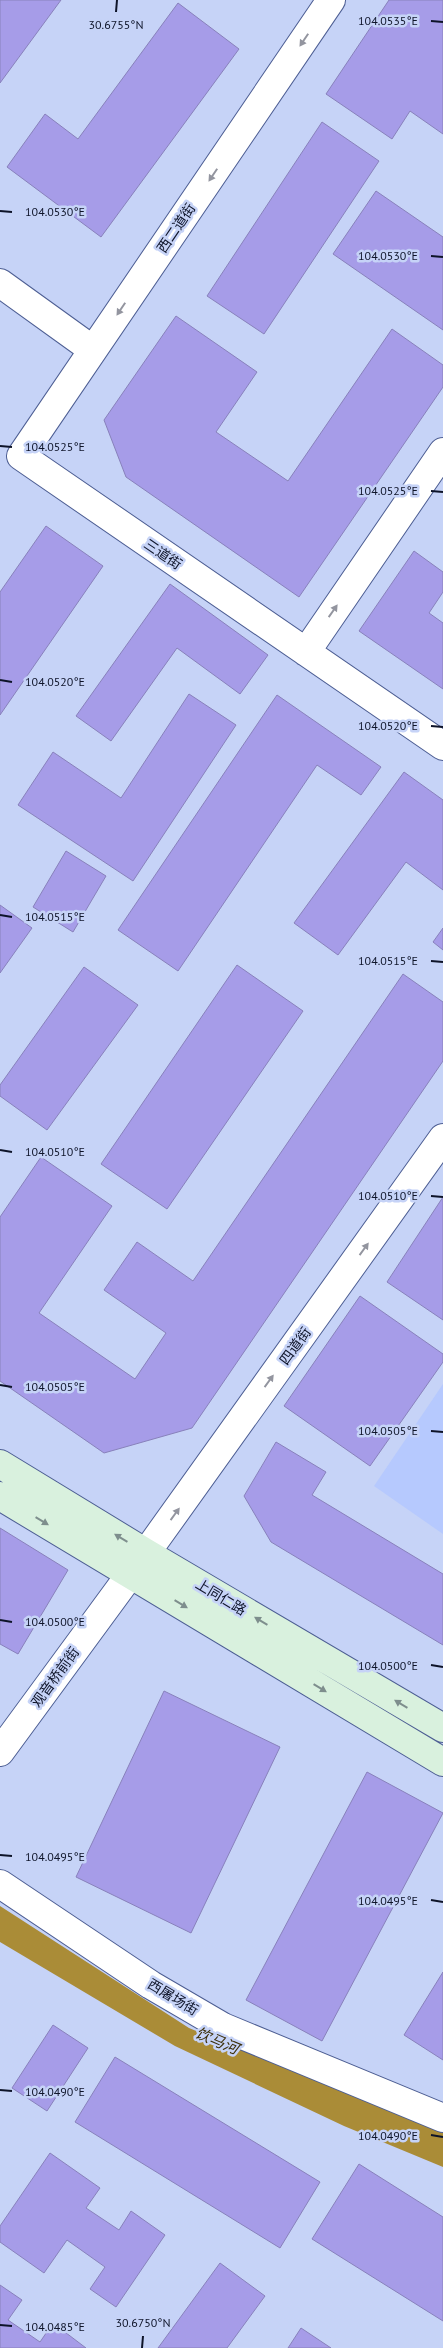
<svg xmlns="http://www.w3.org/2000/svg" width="443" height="2348" font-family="'PT Sans','Noto Sans SC',sans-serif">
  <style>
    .built { fill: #b6c9fe }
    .water { fill: #aa8c37 }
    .building { fill: #a69ce8; stroke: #8881bb }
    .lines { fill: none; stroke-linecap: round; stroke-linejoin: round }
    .street-casing { stroke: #4d5e93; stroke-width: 30 }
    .secondary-casing { stroke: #4d5e93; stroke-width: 30 }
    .street { stroke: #fff; stroke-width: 28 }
    .secondary { stroke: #d9f1de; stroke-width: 28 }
    .oneway { fill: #93959f }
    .oneway2 { fill: #7e8e8d }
    .ticks { fill: none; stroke: #0e1429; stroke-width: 2 }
    .labels { text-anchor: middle; stroke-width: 5; stroke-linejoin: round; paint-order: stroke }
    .street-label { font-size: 14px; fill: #0e1429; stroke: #c6d3f7 }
    .water-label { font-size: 15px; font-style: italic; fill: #3b2e08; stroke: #c6d3f7 }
    .ticks-label { font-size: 12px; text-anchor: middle; fill: #0e1429; stroke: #c6d3f7; stroke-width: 5; stroke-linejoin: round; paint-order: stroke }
  </style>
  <rect width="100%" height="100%" fill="#c6d3f7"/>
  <path class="built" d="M443,1384V1534L374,1486Z"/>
  <path class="water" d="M0,1906L189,2028L443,2133V2167L344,2126L175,2046L0,1942Z"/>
  <path class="building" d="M0,0H61L0,83Z
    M389,0H443V134L410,111L392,139L326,94Z
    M178,3L239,49L101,237L7,167L45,114L78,139Z
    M322,122L379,161L264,334L207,296Z
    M376,191L443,237V330L333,254Z
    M176,316L257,372L216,432L288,481L392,329L443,365V387L299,597L126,477L104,420Z
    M46,526L103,566L0,715V592Z
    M414,551L443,572V592L429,613L443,623V689L359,631Z
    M170,584L268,655L240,694L177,648L111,741L76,716Z
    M189,694L236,725L133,881L18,805L53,752L121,798Z
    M277,695L381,767L361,795L317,765L178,971L118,930Z
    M404,772L443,800V890L406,862L338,955L294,923Z
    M66,851L106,876L73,932L33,907Z
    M0,905L32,928L0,973Z
    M443,928V950L433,942Z
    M237,965L303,1011L167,1209L101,1164Z
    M84,967L138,1005L47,1130L0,1096V1085Z
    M403,974L443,1002V1061L192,1428L104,1453L0,1381V1217L41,1157L112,1206L39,1313L135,1379L166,1333L104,1290L137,1242L193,1281Z
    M443,1197V1320L387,1282Z
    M360,1296L443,1354V1362L370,1466L284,1406Z
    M276,1442L326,1472L312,1495L443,1574V1645L271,1542L244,1496Z
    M0,1528L68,1570L18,1654L0,1644Z
    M164,1691L280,1747L191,1933L76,1877Z
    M367,1772L443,1813L322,2041L246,2000Z
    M443,1972V2060L404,2035Z
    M53,2025L88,2048L47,2111L12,2088Z
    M115,2057L320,2182L280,2248L75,2122Z
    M50,2153L100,2188L86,2208L119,2230L131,2211L165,2235L116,2307L90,2289L105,2267L67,2240L44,2273L0,2242V2226Z
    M359,2164L443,2217V2321L312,2239Z
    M220,2263L265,2296L227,2348H158Z
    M0,2285L22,2300L8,2320L40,2342L53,2323L86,2348H0Z
    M301,2328L331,2348H288Z"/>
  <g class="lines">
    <g class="street-casing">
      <path id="street" d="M331,0L21,456L443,746
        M0,283L93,350
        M306,652L443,452
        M0,1752L146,1553L443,1138
        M0,1884L151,1985L223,2027L443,2118"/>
    </g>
    <g class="secondary-casing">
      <path id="secondary" d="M0,1464L146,1553L443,1728
        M0,1496L443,1762"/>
    </g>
    <use href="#street" class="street"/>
    <use href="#secondary" class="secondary"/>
  </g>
  <defs><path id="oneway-solid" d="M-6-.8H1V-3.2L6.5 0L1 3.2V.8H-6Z" transform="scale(1.25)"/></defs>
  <g class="oneway">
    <use href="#oneway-solid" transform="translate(304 40) rotate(124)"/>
    <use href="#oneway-solid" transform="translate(213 175) rotate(124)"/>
    <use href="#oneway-solid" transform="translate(121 309) rotate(124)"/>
    <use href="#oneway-solid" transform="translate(333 611) rotate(-55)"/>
    <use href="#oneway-solid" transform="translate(364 1249) rotate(-54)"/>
    <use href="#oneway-solid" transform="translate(269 1381) rotate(-54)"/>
    <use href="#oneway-solid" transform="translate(175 1514) rotate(-54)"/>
  </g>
  <g class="oneway2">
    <use href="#oneway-solid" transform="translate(42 1521) rotate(31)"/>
    <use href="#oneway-solid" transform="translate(121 1538) rotate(-149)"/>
    <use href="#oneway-solid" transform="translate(181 1604) rotate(31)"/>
    <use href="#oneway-solid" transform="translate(261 1621) rotate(-149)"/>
    <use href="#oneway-solid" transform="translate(320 1688) rotate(31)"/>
    <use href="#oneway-solid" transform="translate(401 1704) rotate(-149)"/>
  </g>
  <path class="ticks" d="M116,12L117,0M431,21L443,22M0,211L12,212M431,256L443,257M0,446L12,447M431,491L443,492M0,680L12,682M431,726L443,727M0,915L12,917M431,961L443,962M0,1150L12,1152M431,1196L443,1197M0,1385L12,1387M431,1431L443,1432M0,1620L12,1622M431,1665L443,1667M0,1855L12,1856M431,1900L443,1902M0,2090L12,2091M431,2135L443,2137M0,2325L12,2326M142,2348L143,2336"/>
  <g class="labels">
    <g class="street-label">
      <text transform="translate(176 228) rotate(-56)" y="5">西二道街</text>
      <text transform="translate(163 554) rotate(34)" y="5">三道街</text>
      <text transform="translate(295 1346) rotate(-54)" y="5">四道街</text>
      <text transform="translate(221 1597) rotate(31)" y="5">上同仁路</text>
      <text transform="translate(55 1677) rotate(-54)" y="5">观音桥前街</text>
      <text transform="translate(173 1997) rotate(31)" y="5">西屠场街</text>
    </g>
    <g class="water-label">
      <text transform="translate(217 2041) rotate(23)" y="5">饮马河</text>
    </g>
  </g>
  <g class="ticks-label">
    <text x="388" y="25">104.0535°E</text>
    <text x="116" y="29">30.6755°N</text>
    <text x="55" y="216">104.0530°E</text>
    <text x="388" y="260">104.0530°E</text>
    <text x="55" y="451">104.0525°E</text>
    <text x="388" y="495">104.0525°E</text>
    <text x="55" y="686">104.0520°E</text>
    <text x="388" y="730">104.0520°E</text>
    <text x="55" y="921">104.0515°E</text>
    <text x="388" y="965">104.0515°E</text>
    <text x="55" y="1156">104.0510°E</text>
    <text x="388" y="1200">104.0510°E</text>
    <text x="55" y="1391">104.0505°E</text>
    <text x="388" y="1435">104.0505°E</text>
    <text x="55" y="1626">104.0500°E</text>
    <text x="388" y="1670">104.0500°E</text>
    <text x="55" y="1861">104.0495°E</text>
    <text x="388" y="1905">104.0495°E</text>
    <text x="55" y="2096">104.0490°E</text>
    <text x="388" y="2140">104.0490°E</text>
    <text x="143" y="2327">30.6750°N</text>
    <text x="55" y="2331">104.0485°E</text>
  </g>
</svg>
